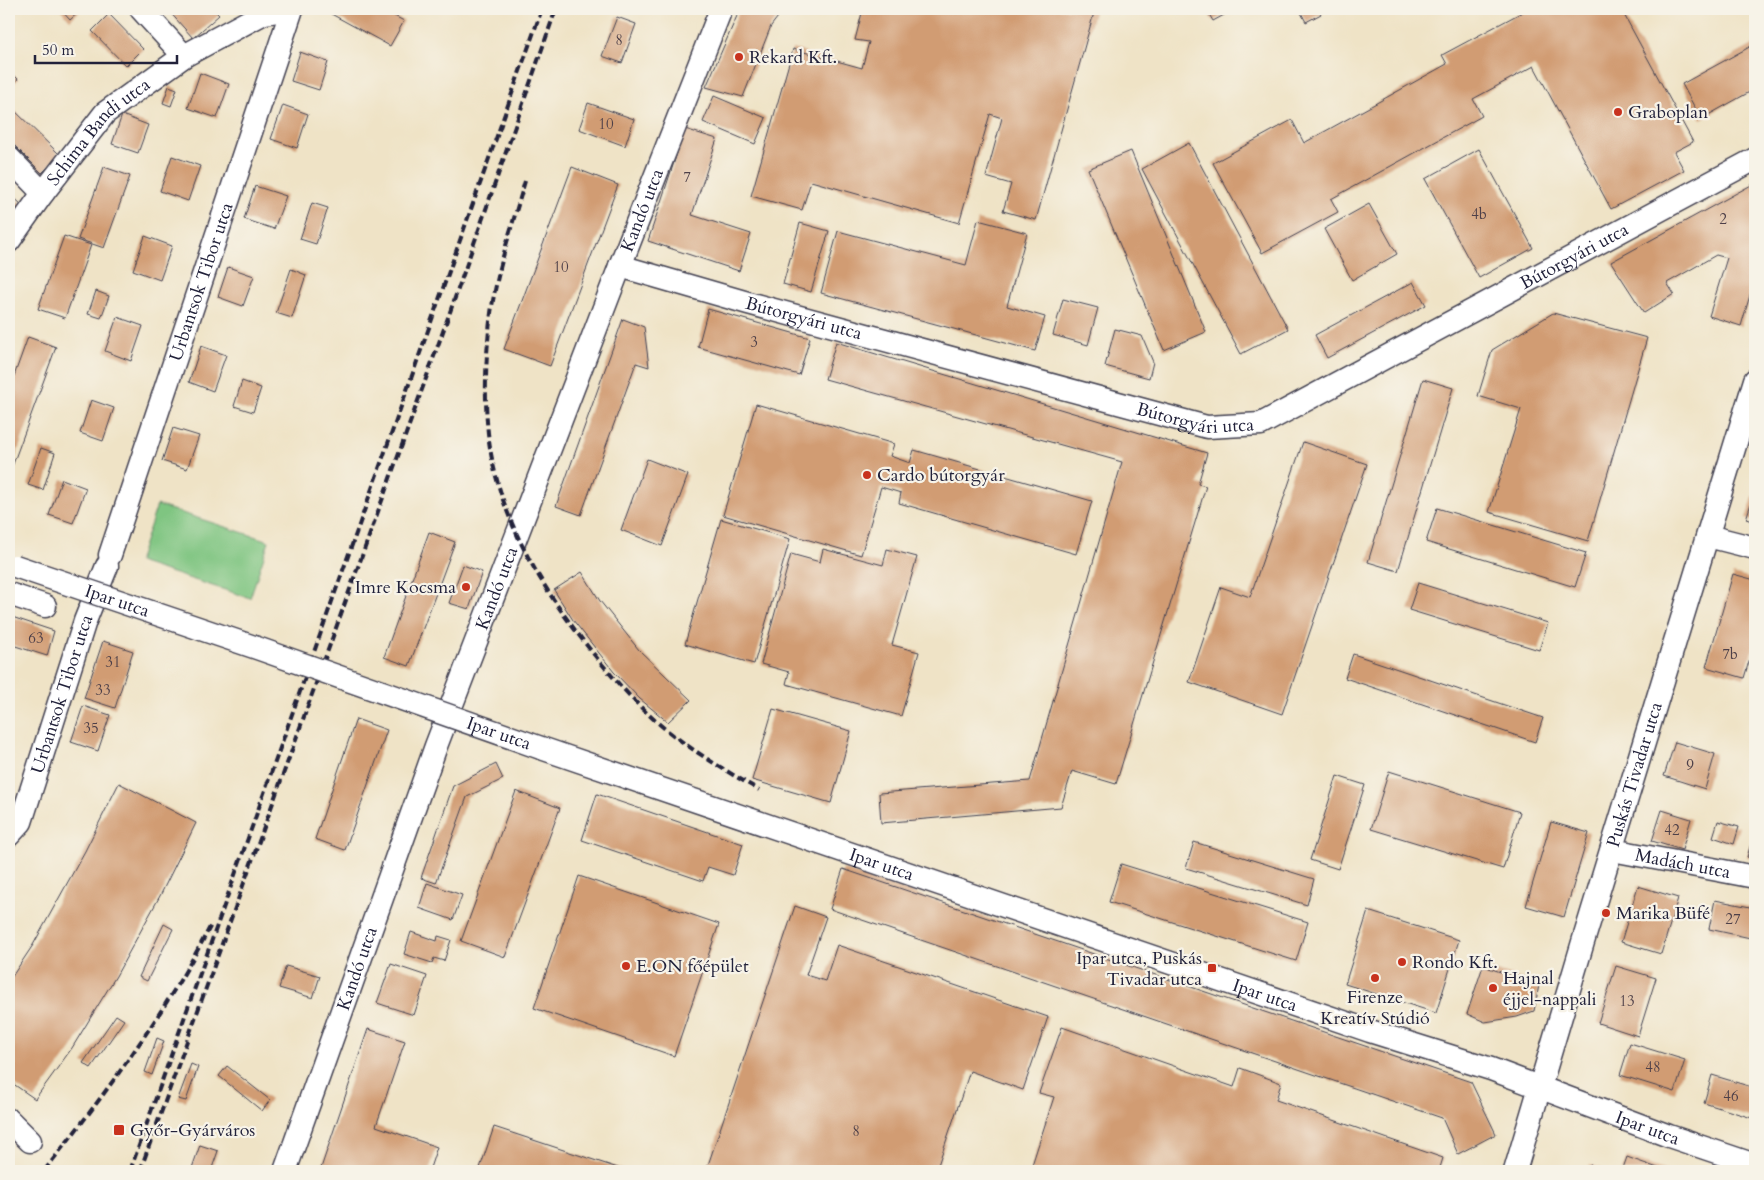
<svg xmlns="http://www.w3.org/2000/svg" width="1764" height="1180" font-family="Cardo,serif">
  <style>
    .green { fill: #7fc581; stroke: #50745e }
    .building { fill: #d19c73 }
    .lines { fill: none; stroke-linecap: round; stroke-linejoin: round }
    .minor-casing { stroke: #413f50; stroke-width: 25 }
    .minor { stroke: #fff; stroke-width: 22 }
    .rail { stroke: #22223b; stroke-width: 4; stroke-dasharray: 8 4; stroke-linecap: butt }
    .minor-bridge-casing { stroke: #413f50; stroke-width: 25; stroke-linecap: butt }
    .minor-bridge { stroke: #fff; stroke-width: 22 }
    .poi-dot { fill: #c8321e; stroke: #f7f3e8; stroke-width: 2 }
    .labels { text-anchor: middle; stroke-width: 4.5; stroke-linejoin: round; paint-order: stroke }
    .number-label { font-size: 15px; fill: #4e4049 }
    .poi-label { font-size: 18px; fill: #22223b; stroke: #f7f3e8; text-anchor: start }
    .street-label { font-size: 18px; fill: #22223b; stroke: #f7f3e8 }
  </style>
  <rect width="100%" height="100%" fill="#f7f3e8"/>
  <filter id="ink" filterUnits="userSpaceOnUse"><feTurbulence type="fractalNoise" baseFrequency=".02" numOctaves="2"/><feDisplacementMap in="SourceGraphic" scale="10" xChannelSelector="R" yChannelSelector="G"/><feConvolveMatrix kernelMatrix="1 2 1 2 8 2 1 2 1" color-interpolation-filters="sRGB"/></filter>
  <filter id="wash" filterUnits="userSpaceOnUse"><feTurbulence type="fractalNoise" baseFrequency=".0096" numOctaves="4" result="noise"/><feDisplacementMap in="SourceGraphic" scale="20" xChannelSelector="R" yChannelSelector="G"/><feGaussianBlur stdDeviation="1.12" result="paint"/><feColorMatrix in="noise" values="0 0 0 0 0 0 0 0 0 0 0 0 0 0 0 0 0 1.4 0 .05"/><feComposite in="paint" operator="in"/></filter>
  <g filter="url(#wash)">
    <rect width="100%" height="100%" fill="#efe3c6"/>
    <path class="green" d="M157,505L269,541L250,598L138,562Z"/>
    <g id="blocks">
      <path class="building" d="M60,9H82L70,20Z
        M167,9H191L195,13L199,9H213L219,15L193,38Z
        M325,9H381L404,21L390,46L324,10Z
        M740,9H784L771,26L743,97L706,87Z
        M863,9H1095L1036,220L1003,211L1011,184L986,177L1002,118L990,114L959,223L811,181L802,210L751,196L793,49L862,68L869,42L855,40Z
        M1206,9H1235L1213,21Z
        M1299,9H1318L1321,14L1306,22Z
        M1528,9H1621L1693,142L1674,152L1684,170L1611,209L1534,66L1473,99L1482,116L1331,199L1338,212L1262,253L1213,163L1292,120L1304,143L1447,64L1442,55Z
        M109,14L143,49L126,66L92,31Z
        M617,17L636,24L622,63L602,56Z
        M1755,44V89L1701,119L1682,84Z
        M300,52L328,62L319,90L291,81Z
        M9,70L18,79L9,89Z
        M200,73L229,84L217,118L188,108Z
        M169,86L177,89L171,106L163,103Z
        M714,96L766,118L755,144L703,122Z
        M588,103L634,119L625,146L579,129Z
        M9,105L60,155L42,173L9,140Z
        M283,105L308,114L297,148L271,139Z
        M122,115L148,125L138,153L112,144Z
        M685,129L717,139L692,215L751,234L739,271L648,241Z
        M1189,143L1288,329L1241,354L1142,169Z
        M1479,149L1533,248L1479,278L1425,179Z
        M1131,151L1206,332L1164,350L1088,169Z
        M172,156L200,166L188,201L160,191Z
        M104,167L130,176L104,248L78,239Z
        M572,167L618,185L550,366L504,349Z
        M1755,183V278L1741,326L1709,316L1727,258L1716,255L1667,283L1674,294L1644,313L1611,262Z
        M255,186L286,196L274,229L244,219Z
        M9,193L22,205L9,219Z
        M312,203L328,208L316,244L300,239Z
        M1369,204L1397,254L1352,280L1324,229Z
        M978,220L1027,233L1007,306L1045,317L1035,351L821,293L838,231L966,265Z
        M800,223L829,231L811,292L783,284Z
        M64,236L91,245L65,318L38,309Z
        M145,236L172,246L160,280L133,270Z
        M228,267L254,276L243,306L218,297Z
        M291,269L306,275L292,318L276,313Z
        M1413,282L1426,305L1327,358L1315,335Z
        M96,291L109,296L101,318L88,314Z
        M1063,299L1098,308L1088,345L1053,335Z
        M708,309L810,338L799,375L698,347Z
        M1553,313L1647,338L1588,541L1489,512L1521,409L1478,396L1492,350Z
        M117,317L143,326L131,361L105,351Z
        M623,319L644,327L649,367L636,363L581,515L556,506Z
        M1115,329L1142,336L1153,362L1149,378L1105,366Z
        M28,337L56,347L9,475V390Z
        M836,342L1207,453L1198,484L1206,486L1116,784L1072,771L1061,807L881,823L879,793L1030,781L1122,462L825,379Z
        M201,346L226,355L213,391L189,382Z
        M1423,379L1453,388L1398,571L1368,562Z
        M242,381L261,388L253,412L234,406Z
        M91,400L114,408L103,441L80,433Z
        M756,404L894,444L890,456L910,463L914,450L1092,501L1076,554L899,503L901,493L881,487L861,555L723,515Z
        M173,428L199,436L187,469L162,461Z
        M1303,442L1367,464L1282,714L1189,682L1221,587L1250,597Z
        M41,448L55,453L43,490L28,485Z
        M647,459L688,475L662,546L621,530Z
        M62,479L86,488L73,523L49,515Z
        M1755,491V522L1746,519Z
        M1437,508L1586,553L1575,587L1426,542Z
        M721,519L790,539L754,664L685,644Z
        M429,532L455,542L409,666L384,657Z
        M823,549L883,565L887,549L917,557L892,645L919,652L901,716L786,684L789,672L761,664L791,554L820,562Z
        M463,565L482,572L469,609L449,603Z
        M582,572L600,601L639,650L691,700L668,722L640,699L614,672L573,620L554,590Z
        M1733,574L1755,580V641L1744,678L1706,667Z
        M1418,583L1548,623L1539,650L1409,610Z
        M9,616L54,631L47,656L9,644Z
        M103,641L133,651L115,708L84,698Z
        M1353,654L1543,718L1535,742L1345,678Z
        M83,706L110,715L98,751L71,742Z
        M773,709L851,731L831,803L752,780Z
        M356,719L387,730L345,850L315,839Z
        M1675,742L1715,754L1705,789L1664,776Z
        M496,764L503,779L467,797L436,883L421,878L453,786Z
        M1389,771L1520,812L1503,869L1371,829Z
        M1337,776L1365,785L1338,869L1310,860Z
        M119,783L196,823L161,894L116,976L72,1048L35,1099L9,1081V981L33,945L85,851Z
        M516,791L560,808L505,957L461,941Z
        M597,794L743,844L733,875L708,867L703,881L582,840Z
        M1662,810L1691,819L1682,850L1652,841Z
        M1718,821L1739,827L1734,844L1713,837Z
        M1551,822L1589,833L1564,917L1526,906Z
        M1755,830V859L1747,857Z
        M1194,842L1314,879L1307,905L1186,868Z
        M1121,864L1308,922L1296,961L1109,902Z
        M843,869L1471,1082L1496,1134L1458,1154L1442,1118L830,909Z
        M579,876L719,924L674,1056L534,1008Z
        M427,883L462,895L453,920L419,908Z
        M1638,886L1678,898L1661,954L1621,942Z
        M1715,900L1755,908V939L1709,929Z
        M795,906L826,917L806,975L825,981L837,945L1048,1017L1023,1090L970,1071L936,1171H706Z
        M1368,911L1459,940L1436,1013L1345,984Z
        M164,924L173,929L147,981L139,977Z
        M411,932L437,941L438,936L451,940L444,961L434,958L432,963L404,954Z
        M391,964L427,976L414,1015L377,1003Z
        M286,966L320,976L313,998L279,988Z
        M1483,966L1539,985L1534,1011L1517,1017L1485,1022L1467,1014Z
        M1616,966L1656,978L1638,1036L1598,1023Z
        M116,1015L124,1020L91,1068L83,1063Z
        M1062,1027L1234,1087L1240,1068L1281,1083L1276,1100L1443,1158L1439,1171H1030L1054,1097L1039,1093Z
        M368,1029L405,1041L376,1126L437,1147L429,1171H320Z
        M157,1038L164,1041L152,1075L145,1072Z
        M1630,1043L1685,1060L1675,1092L1620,1075Z
        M191,1064L198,1067L186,1101L178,1099Z
        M227,1066L270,1100L262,1111L219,1076Z
        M1712,1075L1755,1088V1119L1704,1103Z
        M494,1127L627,1171H479Z
        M200,1145L218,1151L211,1171H191Z
        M1627,1157L1666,1171H1622Z
        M1590,1165L1610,1171H1588Z"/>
    </g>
  </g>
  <g filter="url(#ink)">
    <use href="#blocks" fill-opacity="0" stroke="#413f50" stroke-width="1"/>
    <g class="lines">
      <g class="minor-casing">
        <g id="minor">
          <path d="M141,9L184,56"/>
          <path d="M9,158L43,193"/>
          <path id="s1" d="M9,241L43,193L105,113L184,56L264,13L291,9"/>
          <path id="s2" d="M620,266L748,303L1207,427L1261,424L1755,159"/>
          <path d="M1708,536L1755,548"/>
          <path id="s3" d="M110,555L292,9"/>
          <path d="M9,594L45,606"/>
          <path id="s4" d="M541,748L1370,1031L1491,1069L1669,1136L1755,1165"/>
          <path id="s5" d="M9,835L21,822L85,621L107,566"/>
          <path id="s6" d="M1612,850L1755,877"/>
          <path d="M9,1120L30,1141"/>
          <path id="s7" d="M285,1171L436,746L620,266L721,9"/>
          <path id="s8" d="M1515,1171L1583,942L1755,380"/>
        </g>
      </g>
      <use href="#minor" class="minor"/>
      <path class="rail" d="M525,181C513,223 497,270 491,313C486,352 484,394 488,433C497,516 541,588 592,652C614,679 637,706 664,728C694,752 726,771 759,790
        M44,1171C107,1092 166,1012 212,923
        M130,1171L542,9
        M140,1171L450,312L556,9"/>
      <g class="minor-bridge-casing">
        <g id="minor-bridge">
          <path id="s9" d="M15,566L257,648L541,748"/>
        </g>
      </g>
      <use href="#minor-bridge" class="minor-bridge"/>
    </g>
  </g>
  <g class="poi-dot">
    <circle cx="739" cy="57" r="5"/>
    <circle cx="1618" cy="112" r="5"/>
    <circle cx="867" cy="475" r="5"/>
    <circle cx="466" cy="587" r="5"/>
    <circle cx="1606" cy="913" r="5"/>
    <circle cx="1402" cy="962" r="5"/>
    <circle cx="626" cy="966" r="5"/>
    <rect x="1207" y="963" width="10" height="10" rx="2.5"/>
    <circle cx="1375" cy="978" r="5"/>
    <circle cx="1493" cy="988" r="5"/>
    <rect x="113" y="1124" width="12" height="12" rx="2.5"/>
  </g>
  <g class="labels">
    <g class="number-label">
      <text x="619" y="45">8</text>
      <text x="606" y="129">10</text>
      <text x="687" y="182">7</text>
      <text x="1479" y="219">4b</text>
      <text x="1723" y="224">2</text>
      <text x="561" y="272">10</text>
      <text x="754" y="347">3</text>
      <text x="36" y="643">63</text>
      <text x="1730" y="659">7b</text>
      <text x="113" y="667">31</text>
      <text x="103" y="695">33</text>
      <text x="91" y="733">35</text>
      <text x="1690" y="770">9</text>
      <text x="1672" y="835">42</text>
      <text x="1733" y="924">27</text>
      <text x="1627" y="1006">13</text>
      <text x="1653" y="1072">48</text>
      <text x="1731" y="1101">46</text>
      <text x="856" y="1136">8</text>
    </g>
    <g class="poi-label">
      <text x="749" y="63">Rekard Kft.</text>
      <text x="1628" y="118">Graboplan</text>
      <text x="877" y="481">Cardo bútorgyár</text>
      <text x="456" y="593" text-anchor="end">Imre Kocsma</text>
      <text x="1616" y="919">Marika Büfé</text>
      <text x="1202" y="964" text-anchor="end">Ipar utca, Puskás<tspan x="1202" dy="21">Tivadar utca</tspan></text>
      <text x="1412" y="968">Rondo Kft.</text>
      <text x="636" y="972">E.ON főépület</text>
      <text x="1503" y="984">Hajnal<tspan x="1503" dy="21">éjjel-nappali</tspan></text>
      <text x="1375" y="1003" text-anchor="middle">Firenze<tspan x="1375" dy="21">Kreatív Stúdió</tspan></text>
      <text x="130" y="1136">Győr-Gyárváros</text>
    </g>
    <g class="street-label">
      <text dy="6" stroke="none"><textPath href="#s1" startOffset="142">Schima Bandi utca</textPath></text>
      <text dy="6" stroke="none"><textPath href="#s7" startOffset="1025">Kandó utca</textPath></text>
      <text dy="6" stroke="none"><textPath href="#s2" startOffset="1018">Bútorgyári utca</textPath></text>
      <text dy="6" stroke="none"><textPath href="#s3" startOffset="288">Urbantsok Tibor utca</textPath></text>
      <text dy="6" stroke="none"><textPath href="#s2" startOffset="191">Bútorgyári utca</textPath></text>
      <text dy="6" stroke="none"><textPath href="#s2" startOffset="596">Bútorgyári utca</textPath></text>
      <text dy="6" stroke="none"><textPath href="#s7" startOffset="620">Kandó utca</textPath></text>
      <text dy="6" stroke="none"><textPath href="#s9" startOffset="108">Ipar utca</textPath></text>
      <text dy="6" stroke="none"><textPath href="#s5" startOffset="152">Urbantsok Tibor utca</textPath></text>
      <text dy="6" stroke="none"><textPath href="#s9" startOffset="512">Ipar utca</textPath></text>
      <text dy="6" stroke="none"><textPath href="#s8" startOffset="414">Puskás Tivadar utca</textPath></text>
      <text dy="6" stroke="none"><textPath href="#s4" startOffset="360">Ipar utca</textPath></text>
      <text dy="6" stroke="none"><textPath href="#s6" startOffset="72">Madách utca</textPath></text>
      <text dy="6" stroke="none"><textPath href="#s7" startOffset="215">Kandó utca</textPath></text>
      <text dy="6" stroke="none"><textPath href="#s4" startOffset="765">Ipar utca</textPath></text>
      <text dy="6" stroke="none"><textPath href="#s4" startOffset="1170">Ipar utca</textPath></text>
    </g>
  </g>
  <rect width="1764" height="1180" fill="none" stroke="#f7f3e8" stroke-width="30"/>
  <path d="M35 55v8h142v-8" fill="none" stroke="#22223b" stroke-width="2.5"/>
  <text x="42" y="55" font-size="15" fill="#22223b" stroke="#f7f3e8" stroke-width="4" paint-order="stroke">50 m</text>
</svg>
